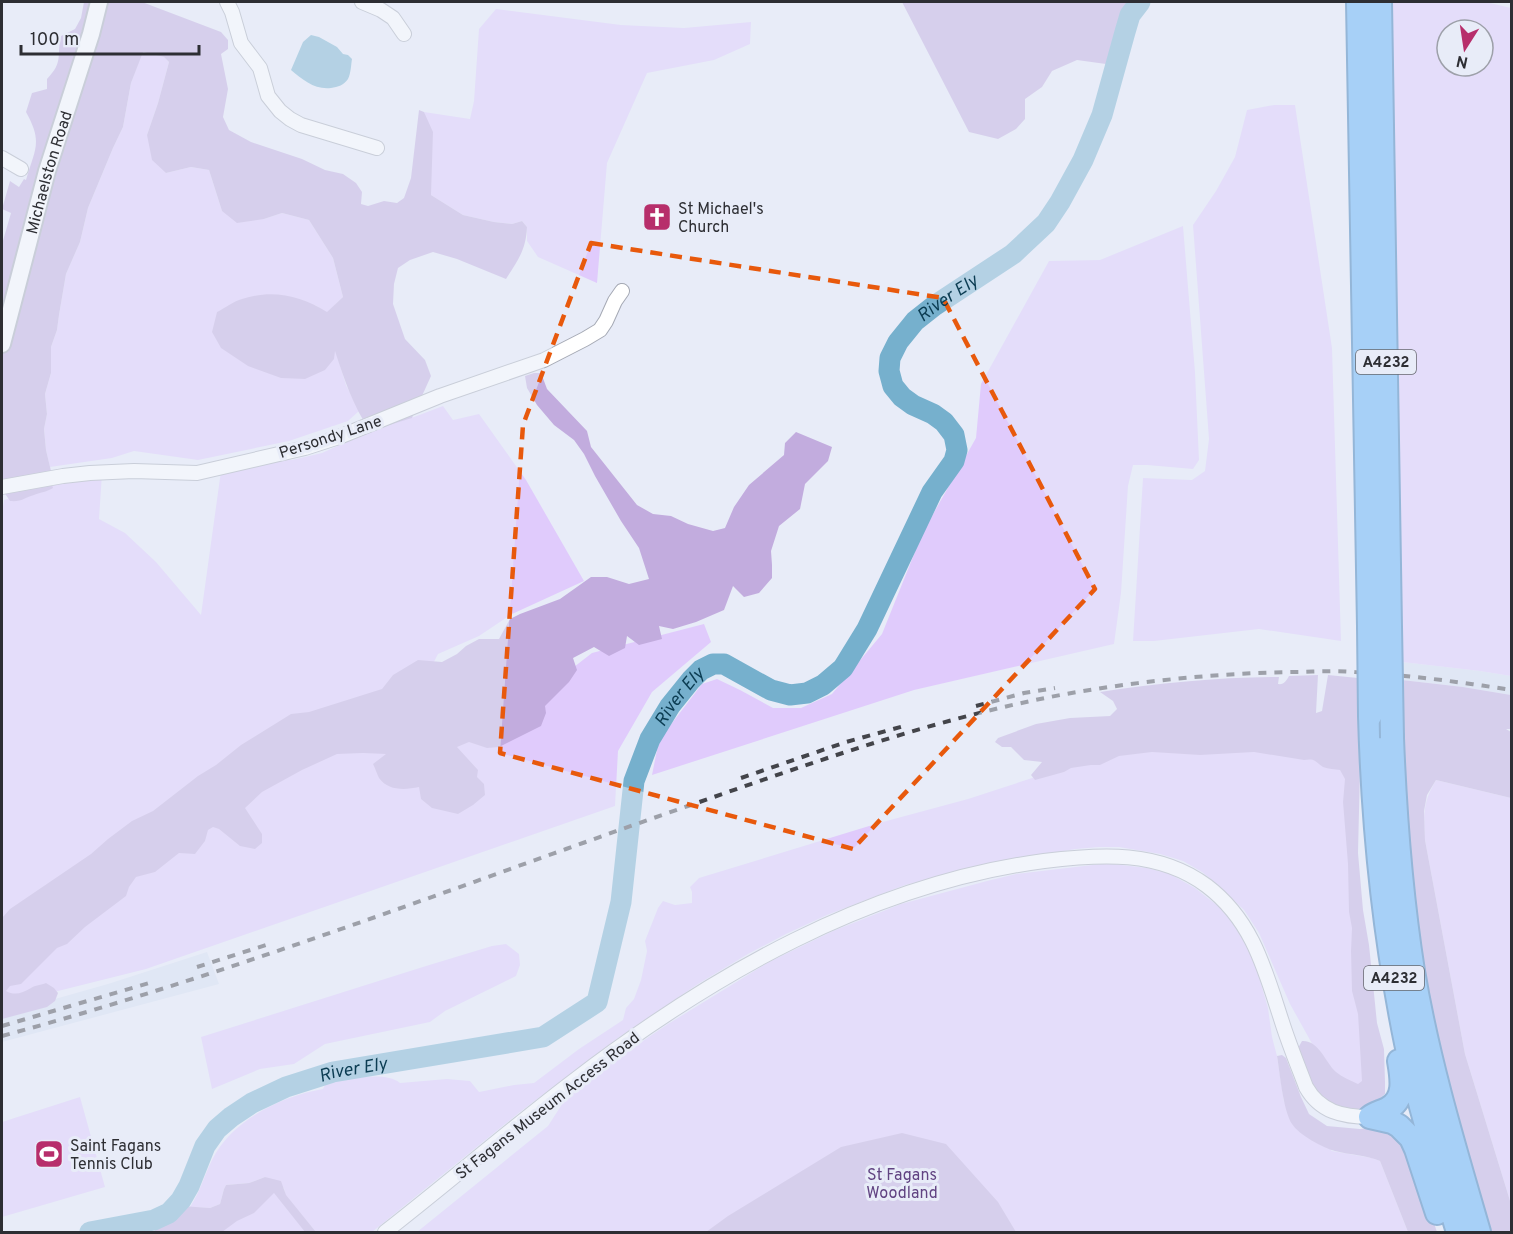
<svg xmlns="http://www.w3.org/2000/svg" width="1513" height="1234" font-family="Overpass,sans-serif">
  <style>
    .built { fill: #d8dff1 }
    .green { fill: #e0cbfc; fill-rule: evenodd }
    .forest { fill: #c2acde }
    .water { fill: #76b0cd }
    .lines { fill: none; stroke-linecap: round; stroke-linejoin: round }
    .river { stroke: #76b0cd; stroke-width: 21 }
    .minor-casing { stroke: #a5a9b4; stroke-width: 16 }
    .tertiary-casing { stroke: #a5a9b4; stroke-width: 20 }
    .trunk-casing { stroke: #3074b1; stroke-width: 26 }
    .minor { stroke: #fff; stroke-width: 14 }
    .tertiary { stroke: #fff; stroke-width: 16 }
    .trunk { stroke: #5aaef7; stroke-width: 22 }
    .rail { stroke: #43444a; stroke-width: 4; stroke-dasharray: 8 8; stroke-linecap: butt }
    .trunk-bridge-casing { stroke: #3074b1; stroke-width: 26; stroke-linecap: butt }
    .trunk-bridge { stroke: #5aaef7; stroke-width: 22 }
    .marked { fill: none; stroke: #e8590c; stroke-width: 4.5; stroke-dasharray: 12 8; stroke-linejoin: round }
    .labels { text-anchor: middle; stroke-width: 6; stroke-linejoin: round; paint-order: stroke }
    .shield { fill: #e8ecf8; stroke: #65676e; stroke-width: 1.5 }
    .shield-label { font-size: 15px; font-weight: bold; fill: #2d2e33 }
    .street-label { font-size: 16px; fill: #2d2e33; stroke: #e8ecf8 }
    .poi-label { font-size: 16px; fill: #2d2e33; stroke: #e8ecf8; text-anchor: start }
    .park-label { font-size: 16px; fill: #614382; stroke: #e8ecf8 }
    .water-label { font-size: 18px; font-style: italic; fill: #0b3c52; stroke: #e8ecf8 }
  </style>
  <rect width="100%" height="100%" fill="#e8ecf8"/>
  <path class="built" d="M1402,662L1480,671L1511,676V695L1463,687L1402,680Z
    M207,952L219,984L2,1042V1014L108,984Z"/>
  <path class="green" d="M1391,2H1486L1511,8V676L1480,671L1402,662ZM1447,30H1483V66H1447Z
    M496,9L621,25L684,28L751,22L750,44L714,60L647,73L607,163L597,283L538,257L527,241V227L522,221L512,224L494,222L463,215L431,195L427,122L424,112L470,119L474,101L479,29Z
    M142,52L164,57L169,62L158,103L147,135L166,173L191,167L209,170L222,211L264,219L282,213L309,220L333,258L343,297L327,313L315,305L335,349L346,385L359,411L348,421L289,441L198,460L134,451L112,458L50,467L46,450L44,429L47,414L45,394L51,373V347L57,330L59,315L66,274L80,242L88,208L113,148L123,127L131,83Z
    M1274,105H1295L1332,348L1341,641L1259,629L1154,641H1133L1143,478L1192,480L1205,471L1209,439L1193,225L1216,191L1235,157L1247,110Z
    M1183,226L1195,372L1199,460L1193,469L1147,465H1133L1128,486L1121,593L1114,644L914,690L652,775L659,740L702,684L717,679L740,690L773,708H801L832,694L882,634L923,532L976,438L981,384L1049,261L1100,260Z
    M443,406L453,420L479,414L526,480L584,581L512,614L479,636L438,654L423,683L2,936V513L4,500L53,485L102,474L99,519L125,533L156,562L201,615L221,471L257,467L282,460H292L322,453L370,431L414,417Z
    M704,624L711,642L652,692L618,751L615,806L146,969L2,1005V965L303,750L493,730L592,653Z
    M1139,747L1249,748L1346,762L1367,1083L1352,1085L1325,1067L1290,1004L1259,933L1244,910L1217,884L1202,872L1183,861L1160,854L1119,847H1099L1076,849L991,863L905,885L827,915L786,934L748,954L698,984L618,1038L520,1112L372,1232H316L285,1195L284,1188L265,1177L249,1183L226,1185L224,1189L220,1204L210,1208L190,1207C200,1192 204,1176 212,1160C231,1121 281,1096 323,1089L326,1083C344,1080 385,1070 400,1083L447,1079L470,1081L479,1092L514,1085L534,1083L579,1049L623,1020L626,1008L634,999L641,980L647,951L645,941L658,908L663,901L675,905L692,903V892L690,887L699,878L879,823L968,799L1075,764Z
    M1436,780L1511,798V1204L1465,1054L1425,840C1424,814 1422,804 1436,780Z
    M1101,864H1113L1147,868L1170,874L1195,888L1218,906L1231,921L1245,943L1257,970L1268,1008L1272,1037L1277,1056L1284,1102L1332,1151L1372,1158L1380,1161L1408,1232H417L548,1126L566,1098L628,1051L668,1024L769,962L833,931L901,904L987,881L1016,874Z
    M506,944L519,954L520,965L516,976L445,1011L430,1022L325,1044L294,1064L260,1069L212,1089L201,1037L426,966L492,946Z
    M80,1097L105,1187L2,1217V1122Z
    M272,1187L310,1232H209Z"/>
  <path class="forest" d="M84,2H142L221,32L228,40V49L221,54L228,89L223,117L229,130L251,142L302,159L325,170L343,174L356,183L362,192L361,204L368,206L384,201L397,203L404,198L411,178L419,110L424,112L433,132L431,195L463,215L494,222L512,224L522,221L527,227C526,250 518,260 506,279L457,259L433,252L410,260L398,268L394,284L393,304L405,339L425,360L431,376L412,418L370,431C353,406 344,379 335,351L334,359L325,370L305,379L281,378L248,366L221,348L212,332L217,312C225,308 234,301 242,299C273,289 301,296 327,312L343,297L333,258L309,220L282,213L264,219L237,223L222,211L209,170L191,167L166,173L152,160L147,135L158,103L169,62L164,57L143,52L131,83L123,127L113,148L88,208L80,242L66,274L59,315L57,330L51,347V373L45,394L47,414L44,429L46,450L51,471L49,475L53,488C47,492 41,492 34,495C24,498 22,502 10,501L4,492L2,484V244L11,213L2,209L10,181L19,187L24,179L26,180C35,148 43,143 26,112L32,93L47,89V79C64,61 56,57 61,36L75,29L81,18Z
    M902,2H1131L1129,4L1132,5L1113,65L1077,60L1052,71L1042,87L1025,99V119L1016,129L998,139L969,132Z
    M534,373H541L547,389L587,431L591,447L637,505L653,514L671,516L688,524L713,531L725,528L734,507L749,485L784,455L785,443L796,432L832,447L828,461L805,484L800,509L779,526L771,551L772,565V578L759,593L744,597L733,586L724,610L696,622L673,629L659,626L662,639L639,645L627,636L625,648L609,656L594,647L573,658L577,670L569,682L545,706L546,713L541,726L499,747L487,748L469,742L457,747L478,770L477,777L484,784L485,795L473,805L458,814L432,808L421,799L419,787C405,790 388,791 379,778C377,774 375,768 373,764L386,754L363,753L337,754L302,770L262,792L245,808L262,834V843L255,849L240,846L219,829L213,827L208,830L205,841L195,854L179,853L155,872L136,877L129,887L126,896L85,927L67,944L57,948L21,984L10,986L6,991C15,996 22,993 31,988C35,985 41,985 46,983L54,988L58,993L55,1001L47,1007L2,1019V918L10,909L91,854L108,839L132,821L153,811L198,776L216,765L241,745L291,714L309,712L382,689L393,675L418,660L442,662L457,654L466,646L479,639H499L510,619L520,614L560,599L591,577H607L629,584L649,579L639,548L621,521L595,476L584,454L574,440L554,425L537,405L527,388L525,376Z
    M1318,675L1316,713L1322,711L1328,675L1358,678L1360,770L1358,853L1363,910L1369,945L1377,1023L1384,1049L1385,1082V1094L1367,1109H1356L1332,1106L1314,1093L1300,1060L1298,1048L1302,1041C1319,1040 1325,1062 1336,1072C1342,1077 1350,1080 1358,1084L1362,1081L1358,1014L1352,991L1351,951L1352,928L1349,912L1348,864L1343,802L1345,779L1340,770C1335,769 1328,769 1323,767C1315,762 1316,758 1304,760L1254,752L1200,755L1152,752L1119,756L1100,765H1091L1071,768L1064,772L1035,780L1031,775L1042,762L1024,760L1011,747H1002L995,742L998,738L1036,724L1070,718L1110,716L1117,709L1113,701L1100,692C1160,683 1219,677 1279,677L1278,684C1284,685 1286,681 1289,676Z
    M1402,680L1463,687L1511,695V729H1506L1511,732V798L1436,780L1427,795L1424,811L1425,840L1465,1054L1511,1204V1232H1490L1454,1111L1438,1045L1414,903L1403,803Z
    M1282,1055L1286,1058L1301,1097L1309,1114L1327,1126L1360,1129L1374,1127L1391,1133L1409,1149L1437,1232H1408L1380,1161C1366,1155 1350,1155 1335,1151C1323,1148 1299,1135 1292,1124C1283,1110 1280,1074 1277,1056Z
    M902,1133L946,1144L998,1202L1016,1232H706L728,1216L841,1147Z
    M265,1177L281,1181L286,1195L316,1232H305L274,1193L254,1213L237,1221L222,1232H154L156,1228L162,1227L168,1220L176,1219L174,1211L182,1206L210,1208L220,1204L224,1189L226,1185L249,1183Z"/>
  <path class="water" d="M311,35L319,37L337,47L343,54L348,55L352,59C351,65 351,73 348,79C344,85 338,87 331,88C315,90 303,80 291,70L303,42Z"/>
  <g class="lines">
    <path class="river" id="s1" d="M90,1232L154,1220L169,1213L181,1200L189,1186L205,1146L217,1129L231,1117L252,1103L286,1087L333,1072L543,1037L597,1002L621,902L634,781L650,739L670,706L691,680L701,670L713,664H724L771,690L790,695L807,693L823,685L843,668L867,629L932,492L954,461L957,450L954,435L944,422L933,414L913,405L902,397L893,386L889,371L890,358L898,342L915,321L934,306L1013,254L1046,223L1060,202L1083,160L1102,115L1125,32L1130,15L1140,2"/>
    <g class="minor-casing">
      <path id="minor" d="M227,2L232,12L241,43L260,68L268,96L280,111L290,119L301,125L377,148
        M362,2L381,10L393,18L404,34
        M2,158L21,169
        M2,487L63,476L90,473L134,471L197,473L305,448L339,437L440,396L544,360L585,339L600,330L606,321L615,301L622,291
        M385,1232C448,1183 509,1130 572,1082C710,976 869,884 1044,861C1100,854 1159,850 1207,886C1253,921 1265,970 1282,1022C1289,1044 1298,1066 1306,1087C1320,1112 1343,1117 1370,1117"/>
    </g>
    <g class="tertiary-casing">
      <g id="tertiary">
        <path id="s2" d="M2,344L47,171L91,34L99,2"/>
      </g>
    </g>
    <g class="trunk-casing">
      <path id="trunk" d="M1358,2L1369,626
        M1380,2L1390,627
        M1370,716C1373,827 1384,935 1406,1043C1419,1107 1439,1170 1458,1232
        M1392,738C1395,816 1401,894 1413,971C1428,1060 1454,1146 1479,1232
        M1370,1117C1375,1113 1381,1112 1387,1109C1406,1100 1402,1078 1399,1061
        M1370,1117L1392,1122L1399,1126L1411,1138L1416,1149L1437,1213"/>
    </g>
    <use href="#minor" class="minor"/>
    <use href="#tertiary" class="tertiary"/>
    <use href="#trunk" class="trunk"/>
    <path class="rail" d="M976,706L1024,693L1055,688
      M741,778L846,742L904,726
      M197,967L266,945
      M2,1026L149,983
      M2,1036C235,973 460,885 688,806C820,760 958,710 1096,689C1161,679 1227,673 1292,672C1313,672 1334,670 1355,672C1408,675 1460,682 1512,690"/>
    <g class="trunk-bridge-casing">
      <path id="trunk-bridge" d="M1369,626L1370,716
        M1390,627L1392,738"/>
    </g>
    <use href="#trunk-bridge" class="trunk-bridge"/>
  </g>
  <path d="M0 0H1513V1234H0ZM591,243L943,298L1095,589L853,849L500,753L523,425Z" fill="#e8ecf8" fill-opacity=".55" fill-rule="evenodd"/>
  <path class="marked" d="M591,243L943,298L1095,589L853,849L500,753L523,425Z"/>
  <defs>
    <g id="church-square" transform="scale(1.5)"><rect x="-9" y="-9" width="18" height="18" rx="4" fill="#b72e6b" stroke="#e8ecf8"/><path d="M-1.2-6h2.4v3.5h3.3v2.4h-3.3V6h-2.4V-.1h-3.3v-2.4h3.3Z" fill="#fff"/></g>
    <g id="stadium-square" transform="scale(1.5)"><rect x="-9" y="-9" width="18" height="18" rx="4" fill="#b72e6b" stroke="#e8ecf8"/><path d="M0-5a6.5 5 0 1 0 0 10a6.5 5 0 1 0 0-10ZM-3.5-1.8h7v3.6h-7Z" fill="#fff"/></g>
  </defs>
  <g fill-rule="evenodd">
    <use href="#church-square" x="657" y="217"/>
    <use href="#stadium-square" x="49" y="1154"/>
  </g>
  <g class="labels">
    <g class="shield">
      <rect x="1356" y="350" width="60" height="24" rx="4.5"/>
      <rect x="1364" y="966" width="60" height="24" rx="4.5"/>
    </g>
    <g class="shield-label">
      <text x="1386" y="367">A4232</text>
      <text x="1394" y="983">A4232</text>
    </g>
    <g class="street-label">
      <text dy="6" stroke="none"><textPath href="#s2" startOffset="178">Michaelston Road</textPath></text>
      <text transform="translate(330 436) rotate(-18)" y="6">Persondy Lane</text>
      <text transform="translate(547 1105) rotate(-38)" y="6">St Fagans Museum Access Road</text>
    </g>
    <g class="poi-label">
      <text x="678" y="214">St Michael's<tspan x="678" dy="18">Church</tspan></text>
      <text x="70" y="1151">Saint Fagans<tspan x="70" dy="18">Tennis Club</tspan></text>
    </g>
    <g class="park-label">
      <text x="902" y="1180">St Fagans<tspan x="902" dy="18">Woodland</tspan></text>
    </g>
    <g class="water-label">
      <text dy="6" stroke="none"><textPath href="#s1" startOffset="1557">River Ely</textPath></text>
      <text dy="6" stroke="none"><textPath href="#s1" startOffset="908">River Ely</textPath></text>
      <text dy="6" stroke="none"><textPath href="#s1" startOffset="330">River Ely</textPath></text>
    </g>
  </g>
  <rect width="1513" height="1234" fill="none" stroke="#2d2e33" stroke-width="6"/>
  <g transform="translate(1465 48) rotate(192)"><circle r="28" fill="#e8ecf8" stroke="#9da0a9" stroke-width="1.5"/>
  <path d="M0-4.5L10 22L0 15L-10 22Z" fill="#b72e6b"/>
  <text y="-9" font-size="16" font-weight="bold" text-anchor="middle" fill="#2d2e33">N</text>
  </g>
  <path d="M21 45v9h178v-9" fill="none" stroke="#2d2e33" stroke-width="3"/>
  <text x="30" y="45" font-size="18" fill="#2d2e33" stroke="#e8ecf8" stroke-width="4.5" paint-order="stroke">100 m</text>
</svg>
